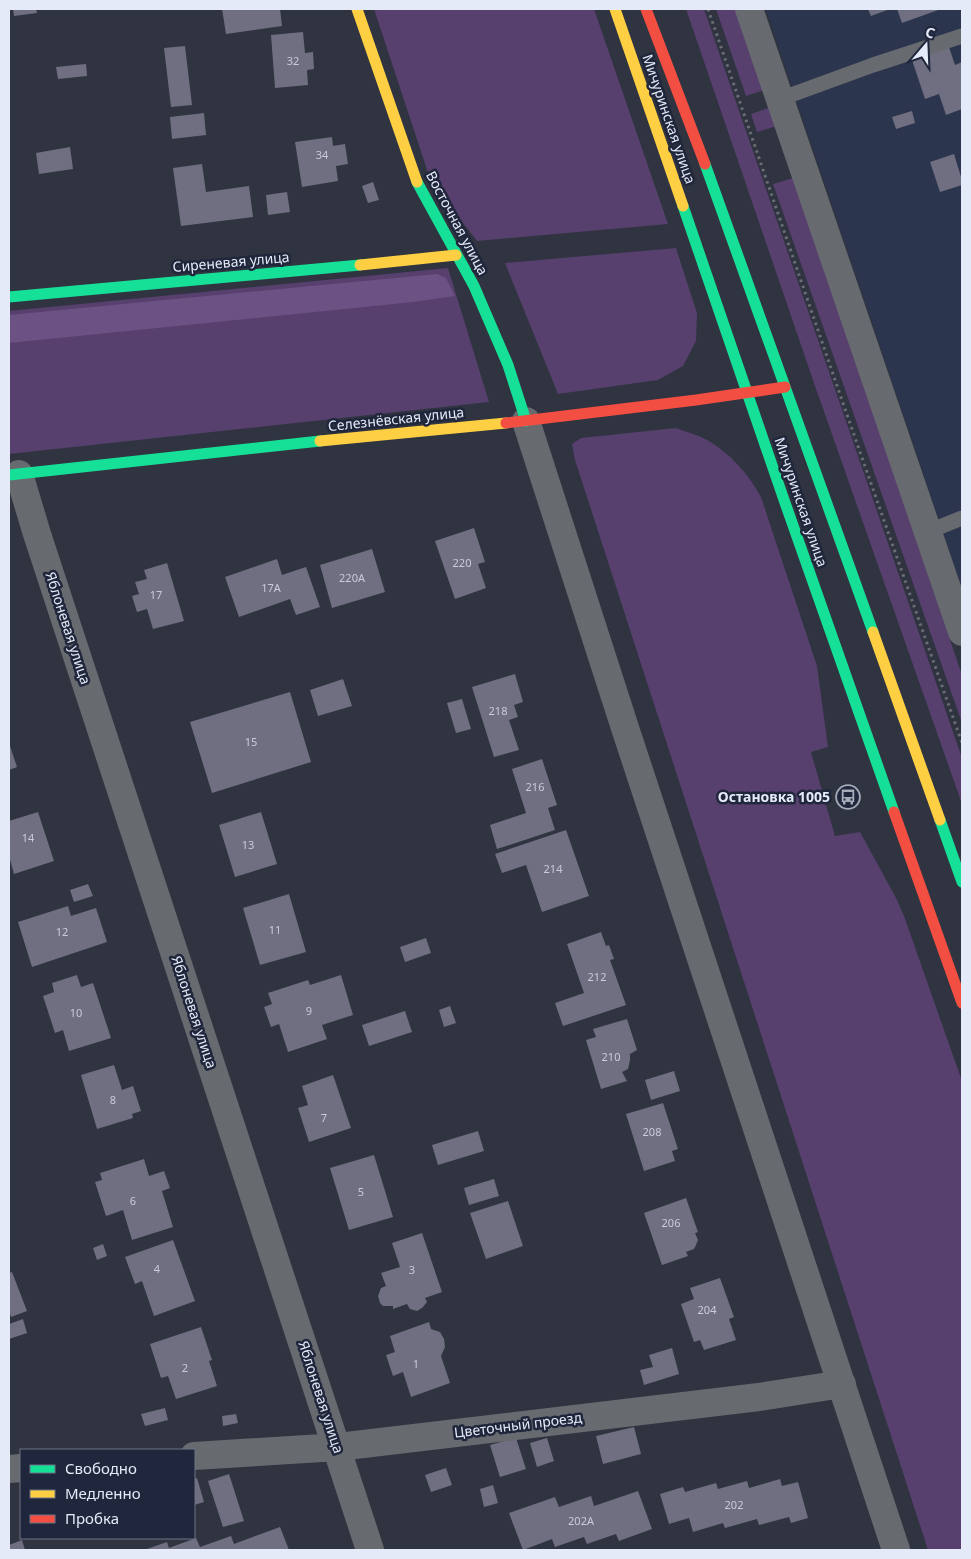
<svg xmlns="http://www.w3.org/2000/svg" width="971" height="1559" font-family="'Noto Sans',sans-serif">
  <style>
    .built { fill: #2c354e }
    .green { fill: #573f6e }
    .forest { fill: #6c5284 }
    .building { fill: #6f6f81 }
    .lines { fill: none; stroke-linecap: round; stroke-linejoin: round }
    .path { stroke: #6a6d73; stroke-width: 3; stroke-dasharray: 2.5 4; stroke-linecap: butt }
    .lane { stroke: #676a6f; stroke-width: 15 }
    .street { stroke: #676a6f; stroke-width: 28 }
    .fast { stroke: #16e098; stroke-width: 11 }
    .slow { stroke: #ffcf43; stroke-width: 11 }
    .jam { stroke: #f24e42; stroke-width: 11 }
    .labels { text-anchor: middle; stroke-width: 5; stroke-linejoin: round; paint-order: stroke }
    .number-label { font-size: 11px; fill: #c8cbda }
    .street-label { font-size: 14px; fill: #e5eaf8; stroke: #20263b }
    .poi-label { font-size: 14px; font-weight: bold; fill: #e5eaf8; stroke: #20263b; text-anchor: end }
  </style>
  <rect width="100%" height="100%" fill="#2f3440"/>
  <path class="built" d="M766,9H962V588Z"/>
  <path class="green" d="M374,9H594L668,224L477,241L431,182Z
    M686,9H704L962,758V804L815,386Z
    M716,9H737L765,90L746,96Z
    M771,107L777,126L757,132L751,114Z
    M793,178L962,675V723L773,184Z
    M676,248L697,313L696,341L683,366L658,380L558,394L505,263Z
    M448,268L489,402L9,454V311Z
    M676,428C686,432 699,435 709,441C732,455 748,474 761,497L817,666L828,747L811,752L835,836L860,832L896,898L904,916L962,1081V1550H928L575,460L572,444L581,438Z"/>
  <path class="forest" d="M437,274L446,278L455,296L413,302L9,343V315Z"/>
  <path class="building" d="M13,9H36L37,13L14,16Z
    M222,9H280L282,26L226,34Z
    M868,9H890L871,16Z
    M897,9H941L902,23Z
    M303,32L305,53L313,52L314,69L307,70L308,85L275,88L271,35Z
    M946,38L955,65L962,62V109L946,115L939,94L925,99L909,51Z
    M185,46L192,105L171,107L164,48Z
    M86,64L87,76L58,79L56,67Z
    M912,111L915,123L896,129L892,117Z
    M204,113L206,135L172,139L170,117Z
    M332,137L333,146L345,144L348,164L336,166L338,181L302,187L295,142Z
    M70,147L73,169L39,174L36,153Z
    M954,154L962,180V185L940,192L930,162Z
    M202,164L206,192L249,186L253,217L181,226L173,168Z
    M373,182L379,200L368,203L362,186Z
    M287,192L290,212L268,215L266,195Z
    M474,528L485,562L478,564L486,588L455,599L435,541Z
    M372,549L385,592L332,608L320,565Z
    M277,559L282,575L306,567L320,607L296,615L290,599L239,617L225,577Z
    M167,563L184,621L153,629L147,609L137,612L132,596L139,594L135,582L147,579L144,570Z
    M515,674L523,702L514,705L518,717L509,720L519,750L494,757L472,687Z
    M343,679L352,706L318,716L310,690Z
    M290,692L311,762L212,793L190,722Z
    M462,699L471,729L456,733L447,703Z
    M9,743L17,767L9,770Z
    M542,759L557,805L548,808L555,830L497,849L490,825L526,813L512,769Z
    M38,812L54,861L14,874L9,856V821Z
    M261,812L277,864L235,877L219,825Z
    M566,830L589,896L542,912L526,865L502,873L495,854Z
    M88,884L93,896L74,902L70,890Z
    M289,894L306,952L260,965L243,908Z
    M68,906L71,916L96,908L107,942L32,967L18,922Z
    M601,932L606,946L609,945L614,959L610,960L626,1005L563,1026L555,1003L584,993L567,944Z
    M426,938L431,953L405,962L400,947Z
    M77,975L81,987L93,983L111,1038L69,1051L63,1030L55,1033L43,996L54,992L52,983Z
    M341,975L353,1015L322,1025L327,1039L288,1052L279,1024L271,1027L264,1007L272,1004L268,993L308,980L310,985Z
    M450,1006L456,1023L444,1027L439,1010Z
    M405,1011L412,1032L369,1046L362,1025Z
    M627,1019L637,1050L630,1054V1060L628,1069L622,1072L627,1081L601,1089L586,1040L596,1037L593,1029Z
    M114,1065L122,1090L133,1086L141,1111L132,1114L133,1118L97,1129L81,1075Z
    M674,1071L680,1091L651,1100L645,1080Z
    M333,1075L351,1128L309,1142L298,1108L308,1105L302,1086Z
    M663,1103L678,1149L672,1151L675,1161L644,1171L626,1114Z
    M478,1131L484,1151L438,1165L432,1145Z
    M374,1155L393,1217L349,1230L330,1168Z
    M144,1159L149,1176L164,1171L170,1188L162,1191L173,1227L132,1240L123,1210L106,1216L95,1182L102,1180L100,1173Z
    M494,1179L499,1196L469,1205L464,1188Z
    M686,1198L698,1232L695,1233L698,1240L696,1245L694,1249L686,1252L688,1256L662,1265L644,1213Z
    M508,1201L523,1246L486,1259L470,1213Z
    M422,1233L442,1292L425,1298L427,1302L422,1308L417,1311L410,1309L407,1304L393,1309V1306H383L380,1303L378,1296L381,1288L386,1286L381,1273L400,1267L392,1243Z
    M173,1240L195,1301L154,1316L142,1281L135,1284L125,1257Z
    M103,1244L107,1256L97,1260L93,1248Z
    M12,1272L27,1311L11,1317L9,1310V1273Z
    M720,1278L734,1317L729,1319L736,1340L704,1350L700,1340L694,1342L681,1304L694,1299L690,1288Z
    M23,1319L27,1333L9,1339V1324Z
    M429,1322L431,1329L440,1332L444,1339L445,1347L441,1356L450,1383L411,1397L403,1372L393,1376L386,1355L395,1352L390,1336Z
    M201,1327L212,1360L209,1361L217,1386L176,1399L168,1376L161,1378L150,1344Z
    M672,1348L679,1374L644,1385L640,1370L653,1367L649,1355Z
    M165,1408L168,1420L145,1426L141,1414Z
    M236,1414L238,1423L223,1426L222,1416Z
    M634,1427L641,1454L603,1464L596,1436Z
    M516,1438L526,1469L500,1477L490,1445Z
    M547,1438L554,1461L537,1467L530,1443Z
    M446,1468L452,1485L431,1492L425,1475Z
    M229,1474L244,1521L223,1527L208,1481Z
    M197,1478L204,1502L194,1505V1479Z
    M780,1479L782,1486L798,1482L808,1518L791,1523L789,1517L759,1525L757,1519L725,1528L723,1523L693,1532L689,1518L669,1524L660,1494L683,1487L685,1492L716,1483L718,1489L747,1481L749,1488Z
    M493,1485L498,1503L484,1507L480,1489Z
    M638,1491L652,1529L619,1541L616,1534L587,1544L584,1537L555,1547L552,1539L523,1550L509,1513L555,1497L559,1507L591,1496L594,1506Z
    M280,1527L289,1550H144L167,1542L169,1548L196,1538L200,1547L231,1536L234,1544Z
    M22,1540L25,1550H9V1545Z"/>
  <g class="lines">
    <path class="path" d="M708,9L846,412L962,743"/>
    <path class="lane" d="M780,99L873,65L962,36
      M927,532L962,518"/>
    <path class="street" d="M749,9L962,632
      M526,421L626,731L896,1550
      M19,474L37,534L370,1550
      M194,1456L338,1447L759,1397L842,1384
      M9,1469L21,1468"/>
    <path class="fast" d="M705,164L873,632
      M417,182L474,286L508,365L526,421
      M683,206L783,497L894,812
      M9,297L360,265
      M9,475L320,441
      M940,820L962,882"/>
    <path class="slow" d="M357,9L417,182
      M615,9L683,206
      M360,265L456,255
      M320,441L506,423
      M873,632L940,820"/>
    <path class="jam" d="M646,9L705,164
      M506,423L696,400L785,387
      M894,812L962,1003"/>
  </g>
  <defs>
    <g id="bus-ring" transform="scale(1.25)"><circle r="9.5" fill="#20263b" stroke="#a5aab8" stroke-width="1.5"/><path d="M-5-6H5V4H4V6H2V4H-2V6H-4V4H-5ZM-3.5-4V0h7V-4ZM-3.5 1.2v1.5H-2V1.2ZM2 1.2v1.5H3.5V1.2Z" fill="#a5aab8"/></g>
  </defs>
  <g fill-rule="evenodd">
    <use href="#bus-ring" x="848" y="797"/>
  </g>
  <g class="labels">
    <g class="number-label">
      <text x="293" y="65">32</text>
      <text x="322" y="159">34</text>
      <text x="462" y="567">220</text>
      <text x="352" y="582">220А</text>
      <text x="271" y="592">17А</text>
      <text x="156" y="599">17</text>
      <text x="498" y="715">218</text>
      <text x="251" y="746">15</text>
      <text x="535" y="791">216</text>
      <text x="28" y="842">14</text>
      <text x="248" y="849">13</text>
      <text x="553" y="873">214</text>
      <text x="275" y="934">11</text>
      <text x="62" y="936">12</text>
      <text x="597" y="981">212</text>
      <text x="309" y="1015">9</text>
      <text x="76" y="1017">10</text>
      <text x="611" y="1061">210</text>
      <text x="113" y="1104">8</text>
      <text x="324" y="1122">7</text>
      <text x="652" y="1136">208</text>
      <text x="361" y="1196">5</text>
      <text x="133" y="1205">6</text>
      <text x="671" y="1227">206</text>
      <text x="157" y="1273">4</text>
      <text x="412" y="1274">3</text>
      <text x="707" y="1314">204</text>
      <text x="416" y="1368">1</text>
      <text x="185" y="1372">2</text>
      <text x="734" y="1509">202</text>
      <text x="581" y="1525">202А</text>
    </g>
    <g class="street-label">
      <text transform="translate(669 119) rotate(71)" y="5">Мичуринская улица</text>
      <text transform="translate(457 223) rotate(62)" y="5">Восточная улица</text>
      <text transform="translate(231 262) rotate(-5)" y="5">Сиреневая улица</text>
      <text transform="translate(396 419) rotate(-6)" y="5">Селезнёвская улица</text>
      <text transform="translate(801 502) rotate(71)" y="5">Мичуринская улица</text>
      <text transform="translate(68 628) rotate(72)" y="5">Яблоневая улица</text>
      <text transform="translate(194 1012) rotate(72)" y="5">Яблоневая улица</text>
      <text transform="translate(321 1397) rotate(72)" y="5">Яблоневая улица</text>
      <text transform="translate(518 1425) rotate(-7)" y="5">Цветочный проезд</text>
    </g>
    <g class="poi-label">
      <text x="830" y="802">Остановка 1005</text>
    </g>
  </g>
  <rect width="971" height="1559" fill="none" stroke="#e5eaf8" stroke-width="20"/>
  <rect x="20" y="1449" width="175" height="90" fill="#20263b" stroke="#6f7487"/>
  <rect x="30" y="1465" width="25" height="8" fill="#16e098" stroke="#6f7487"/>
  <text x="65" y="1474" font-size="15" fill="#e5eaf8">Свободно</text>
  <rect x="30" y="1490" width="25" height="8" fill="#ffcf43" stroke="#6f7487"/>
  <text x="65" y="1499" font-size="15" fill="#e5eaf8">Медленно</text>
  <rect x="30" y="1515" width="25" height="8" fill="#f24e42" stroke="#6f7487"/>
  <text x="65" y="1524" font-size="15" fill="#e5eaf8">Пробка</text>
  <g transform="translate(926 45) rotate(19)" stroke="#20263b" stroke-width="4" paint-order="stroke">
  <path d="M0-4L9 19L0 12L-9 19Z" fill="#e5eaf8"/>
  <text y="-8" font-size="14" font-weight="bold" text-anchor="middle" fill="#e5eaf8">С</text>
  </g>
</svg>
